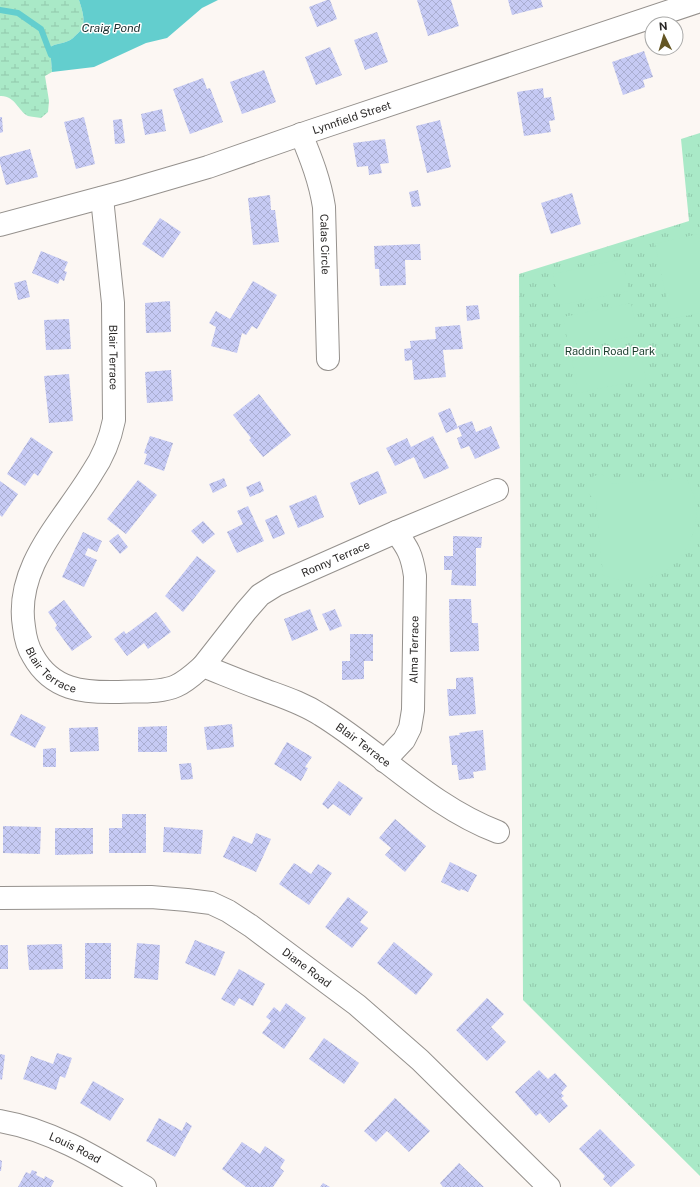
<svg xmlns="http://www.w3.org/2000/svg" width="700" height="1187" font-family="'Public Sans',sans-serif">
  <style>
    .grass { fill: url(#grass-tufts) }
    .wetland { fill: url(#wetland-marsh) }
    .pitch { fill: #a9e9c7 }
    .water { fill: #63cece }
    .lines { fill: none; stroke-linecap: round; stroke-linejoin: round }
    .stream { stroke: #63cece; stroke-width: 6 }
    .building { fill: url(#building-cross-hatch) }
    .minor-casing { stroke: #95918d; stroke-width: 24 }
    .major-casing { stroke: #95918d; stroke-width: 24 }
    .minor { stroke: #fff; stroke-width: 22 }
    .major { stroke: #fff; stroke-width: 22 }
    .labels { text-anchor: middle; stroke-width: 3; stroke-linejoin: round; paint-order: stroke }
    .street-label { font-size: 11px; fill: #292726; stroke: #fff }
    .park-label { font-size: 11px; fill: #193d2c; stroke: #fff }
    .water-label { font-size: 12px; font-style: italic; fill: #1a2e2e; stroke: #fff }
  </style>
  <defs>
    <pattern id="grass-tufts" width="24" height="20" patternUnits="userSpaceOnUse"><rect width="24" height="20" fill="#a9e9c7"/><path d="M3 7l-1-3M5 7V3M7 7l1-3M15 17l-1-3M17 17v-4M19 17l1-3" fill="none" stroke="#91c8ab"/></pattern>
    <pattern id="wetland-marsh" width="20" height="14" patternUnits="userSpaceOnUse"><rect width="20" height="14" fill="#a9e9c7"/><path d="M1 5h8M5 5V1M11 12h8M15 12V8" fill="none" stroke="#91c8ab"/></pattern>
    <pattern id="building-cross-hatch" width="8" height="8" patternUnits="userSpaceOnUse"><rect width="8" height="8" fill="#c6caf4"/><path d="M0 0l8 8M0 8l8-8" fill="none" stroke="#aaaed1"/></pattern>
  </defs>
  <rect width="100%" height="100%" fill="#fcf7f3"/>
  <path class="grass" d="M700,133V1176L523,1000L519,274L689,221L681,139Z"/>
  <path class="wetland" d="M0,0H79C83,13 88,26 76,35C74,37 71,40 68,41C61,44 57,43 50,47L52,72L45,76L49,101L48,112L41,118C37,117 31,117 28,116C18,111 15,95 0,96Z"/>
  <path class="pitch" d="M698,234L700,242V313L671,319L655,244Z
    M622,259L629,291L560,305L553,274Z
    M631,303L638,335L569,349L563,317Z
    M640,347L646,379L578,393L572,361Z
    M600,474C606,476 609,478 612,484L686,478C690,487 695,495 696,504C700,545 671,581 629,581C620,581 611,578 603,575L596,500C582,492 583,478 600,474Z"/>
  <path class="water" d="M79,0H218L202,8L167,38L146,43L94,67L52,72L50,47C57,43 61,44 68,41C71,40 74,37 76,35C88,26 83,13 79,0Z"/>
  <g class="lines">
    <path class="stream" d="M0,10L18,13L41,29L51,55H57"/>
  </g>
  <path class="building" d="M327,0H330L337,19L317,27L309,7Z
    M417,0H451L459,26L428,36Z
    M508,0H541L543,7L512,15Z
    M377,32L388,62L365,70L354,40Z
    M330,47L342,75L316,85L305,57Z
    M644,51L653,77L643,80L645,87L623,95L612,62Z
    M264,70L276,102L242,114L230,82Z
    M203,78L207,89L210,88L223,122L190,134L173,89Z
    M543,88L544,98L551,97L555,120L549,121L551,132L524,136L517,92Z
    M162,109L166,131L145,135L141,114Z
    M0,117H2L3,132L0,133Z
    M84,117L95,164L76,169L64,122Z
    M122,119L125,143L115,144L113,120Z
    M440,120L451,167L427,173L416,126Z
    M385,139L389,163L380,164L382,173L369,175L368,166L357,167L353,143Z
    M30,149L38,177L6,185L0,163V157Z
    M418,190L421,206L412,207L409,192Z
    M572,193L581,224L551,234L541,203Z
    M270,195L271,210H275L279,242L253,245L248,198Z
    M160,218L181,232L163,258L142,244Z
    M420,244L421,260H405L406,285L380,286L379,269H375L374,246Z
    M41,251L68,262L64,271L67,272L64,281L60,279L58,284L32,273Z
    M26,280L30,297L18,300L14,283Z
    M253,281L277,295L257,329L252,326L246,335L242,333L237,353L211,346L216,327L209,323L216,311L230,319Z
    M170,301L171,332L146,333L145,303Z
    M478,305L480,319L467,321L466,306Z
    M69,319L71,349L46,350L44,320Z
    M460,325L463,349L443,350L446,377L414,380L412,360L405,361L404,349L411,348L410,341L436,339L435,327Z
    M171,370L173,401L147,403L145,372Z
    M69,374L73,421L49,423L44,376Z
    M259,394L291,435L263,457L249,440L251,438L233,415Z
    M450,408L458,428L446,433L438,413Z
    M472,421L476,432L491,426L500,448L475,459L469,446L461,449L457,438L462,436L458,426Z
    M150,436L173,443L164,471L144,464L147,454L144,453Z
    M433,436L449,468L424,479L414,457L395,466L386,448L407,438L411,447Z
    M31,437L53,452L38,476L34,473L25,486L7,474Z
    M378,471L387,493L359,505L350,483Z
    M224,478L227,486L213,493L209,484Z
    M138,480L157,495L126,534L107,519Z
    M0,481L18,494L2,517L0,515Z
    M260,481L264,491L250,497L246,487Z
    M316,495L324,517L298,528L289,506Z
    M248,506L264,541L237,553L227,532L243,524L237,511Z
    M277,515L285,534L273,539L265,520Z
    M203,521L215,534L203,544L191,531Z
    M83,532L102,541L97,552L88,548L85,555L97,560L84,587L62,577Z
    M118,534L128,547L120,554L109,541Z
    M453,536L482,537L481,548H476V586L451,585L452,570H444V556H453Z
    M197,556L216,571L183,612L165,596Z
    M449,599H471L472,623H478L479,651L450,652Z
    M64,600L92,637L72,651L55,628L57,625L48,612Z
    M310,609L318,630L292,641L284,619Z
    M335,609L342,626L330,631L322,614Z
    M156,612L171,632L148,649L144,643L127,656L114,639L124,631L126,634Z
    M350,634H373V661H364V679L342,680V661H350Z
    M473,677L476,714L449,716L447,689H456V678Z
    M21,714L46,727L35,748L10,735Z
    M232,724L234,747L207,750L204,727Z
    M167,726V752H138V727Z
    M98,727L99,751L70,752L69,728Z
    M483,730L486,770L473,772L474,778L459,780L457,765H452L449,736L460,735L459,733Z
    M287,742L312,757L305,767L308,768L301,781L274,764Z
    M56,748V767H43V749Z
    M191,763L193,779L181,780L179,764Z
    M339,781L363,798L350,816L333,804L328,809L322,804Z
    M122,814H146V853H109V828H122Z
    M395,819L426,846L405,872L385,855L391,848L379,838Z
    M3,826L41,827L40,854L3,853Z
    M164,827L203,830L201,854L163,852Z
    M55,828H93V854L55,855Z
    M256,833L271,839L256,872L223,857L233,836L252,844Z
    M450,862L477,875L468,892L461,889L460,891L441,882Z
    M294,863L311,874L318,864L332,873L309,905L279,884Z
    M348,897L368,912L360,922L368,928L352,948L325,927Z
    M195,940L225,952L215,976L185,963Z
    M394,942L433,974L416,995L377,963Z
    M85,943H111V979H85Z
    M137,943L160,945L158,980L134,978Z
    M62,944L63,969L29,970L27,945Z
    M0,945H8V969H0Z
    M239,969L265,984L253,1006L239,998L234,1006L221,999Z
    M487,998L504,1014L491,1027L506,1042L487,1061L456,1030Z
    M286,1003L306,1018L284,1049L262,1033L271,1021L266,1017L274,1007L280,1012Z
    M324,1038L359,1063L344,1084L309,1059Z
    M57,1053L72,1058L65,1078L60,1076L56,1090L23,1079L31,1056L53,1064Z
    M0,1054L5,1055L2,1080L0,1079Z
    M539,1070L548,1079L555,1073L567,1086L561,1093L564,1096L561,1098L568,1106L549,1123L540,1113L536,1116L515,1092Z
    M93,1081L124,1099L110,1121L80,1103Z
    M395,1098L430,1131L409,1152L387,1131L376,1142L364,1131Z
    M159,1118L182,1131L186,1122L192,1126L175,1157L146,1141Z
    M600,1129L635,1165L611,1187L603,1179L605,1176L579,1149Z
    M242,1142L260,1154L265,1146L285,1160L280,1168L284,1171L273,1187H246L222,1169Z
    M0,1160L2,1161L1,1171H0Z
    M459,1163L484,1187H443L440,1183Z
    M32,1170L37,1172L36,1175L44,1179L45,1176L54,1181L51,1187H18L26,1172L30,1174Z
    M323,1183L330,1187H320Z"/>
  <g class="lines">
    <g class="minor-casing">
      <g id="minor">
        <path id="s1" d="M301,134C311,158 320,181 324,207L328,359"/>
        <path id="s2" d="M102,198L113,303L114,420C110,440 103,457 92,473C63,521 14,567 24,627C25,636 28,648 33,656C52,690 83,693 119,692C137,691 161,693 176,686C187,681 195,673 203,666C221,673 240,681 259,688C280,696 301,702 321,715C381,752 430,806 498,832"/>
        <path id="s3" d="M203,666L246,611L260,595L276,585L396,532L497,490"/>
        <path id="s4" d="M384,761L404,740L410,728L413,710L415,576C412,555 408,548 396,532"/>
        <path id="s5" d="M0,898L151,897L187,900L211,903L228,911L251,926L357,1005L420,1060L549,1187"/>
        <path id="s6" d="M0,1121C53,1130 100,1160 145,1187"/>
      </g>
    </g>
    <g class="major-casing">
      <g id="major">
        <path id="s7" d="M0,225L126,191L208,167L308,132L700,1"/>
      </g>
    </g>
    <use href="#minor" class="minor"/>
    <use href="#major" class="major"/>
  </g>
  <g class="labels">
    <g class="street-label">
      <text dy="4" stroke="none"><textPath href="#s7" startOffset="368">Lynnfield Street</textPath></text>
      <text dy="4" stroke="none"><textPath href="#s1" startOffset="114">Calas Circle</textPath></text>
      <text dy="4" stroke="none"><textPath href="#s2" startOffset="160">Blair Terrace</textPath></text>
      <text dy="4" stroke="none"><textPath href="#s3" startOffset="175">Ronny Terrace</textPath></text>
      <text dy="4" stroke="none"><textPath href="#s4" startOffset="121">Alma Terrace</textPath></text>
      <text dy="4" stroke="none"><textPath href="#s2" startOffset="507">Blair Terrace</textPath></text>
      <text dy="4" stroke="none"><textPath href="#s2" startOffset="854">Blair Terrace</textPath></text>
      <text dy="4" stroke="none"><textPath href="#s5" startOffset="327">Diane Road</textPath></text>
      <text dy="4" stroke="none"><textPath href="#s6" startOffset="80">Louis Road</textPath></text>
    </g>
    <g class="park-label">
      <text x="610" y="355">Raddin Road Park</text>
    </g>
    <g class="water-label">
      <text x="111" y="32">Craig Pond</text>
    </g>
  </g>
  <g transform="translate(664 36) rotate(355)"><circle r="19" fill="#ffffff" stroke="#a9a9a8"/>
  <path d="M0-3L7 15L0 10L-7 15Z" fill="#645623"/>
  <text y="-6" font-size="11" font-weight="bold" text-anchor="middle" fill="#292726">N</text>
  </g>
</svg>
